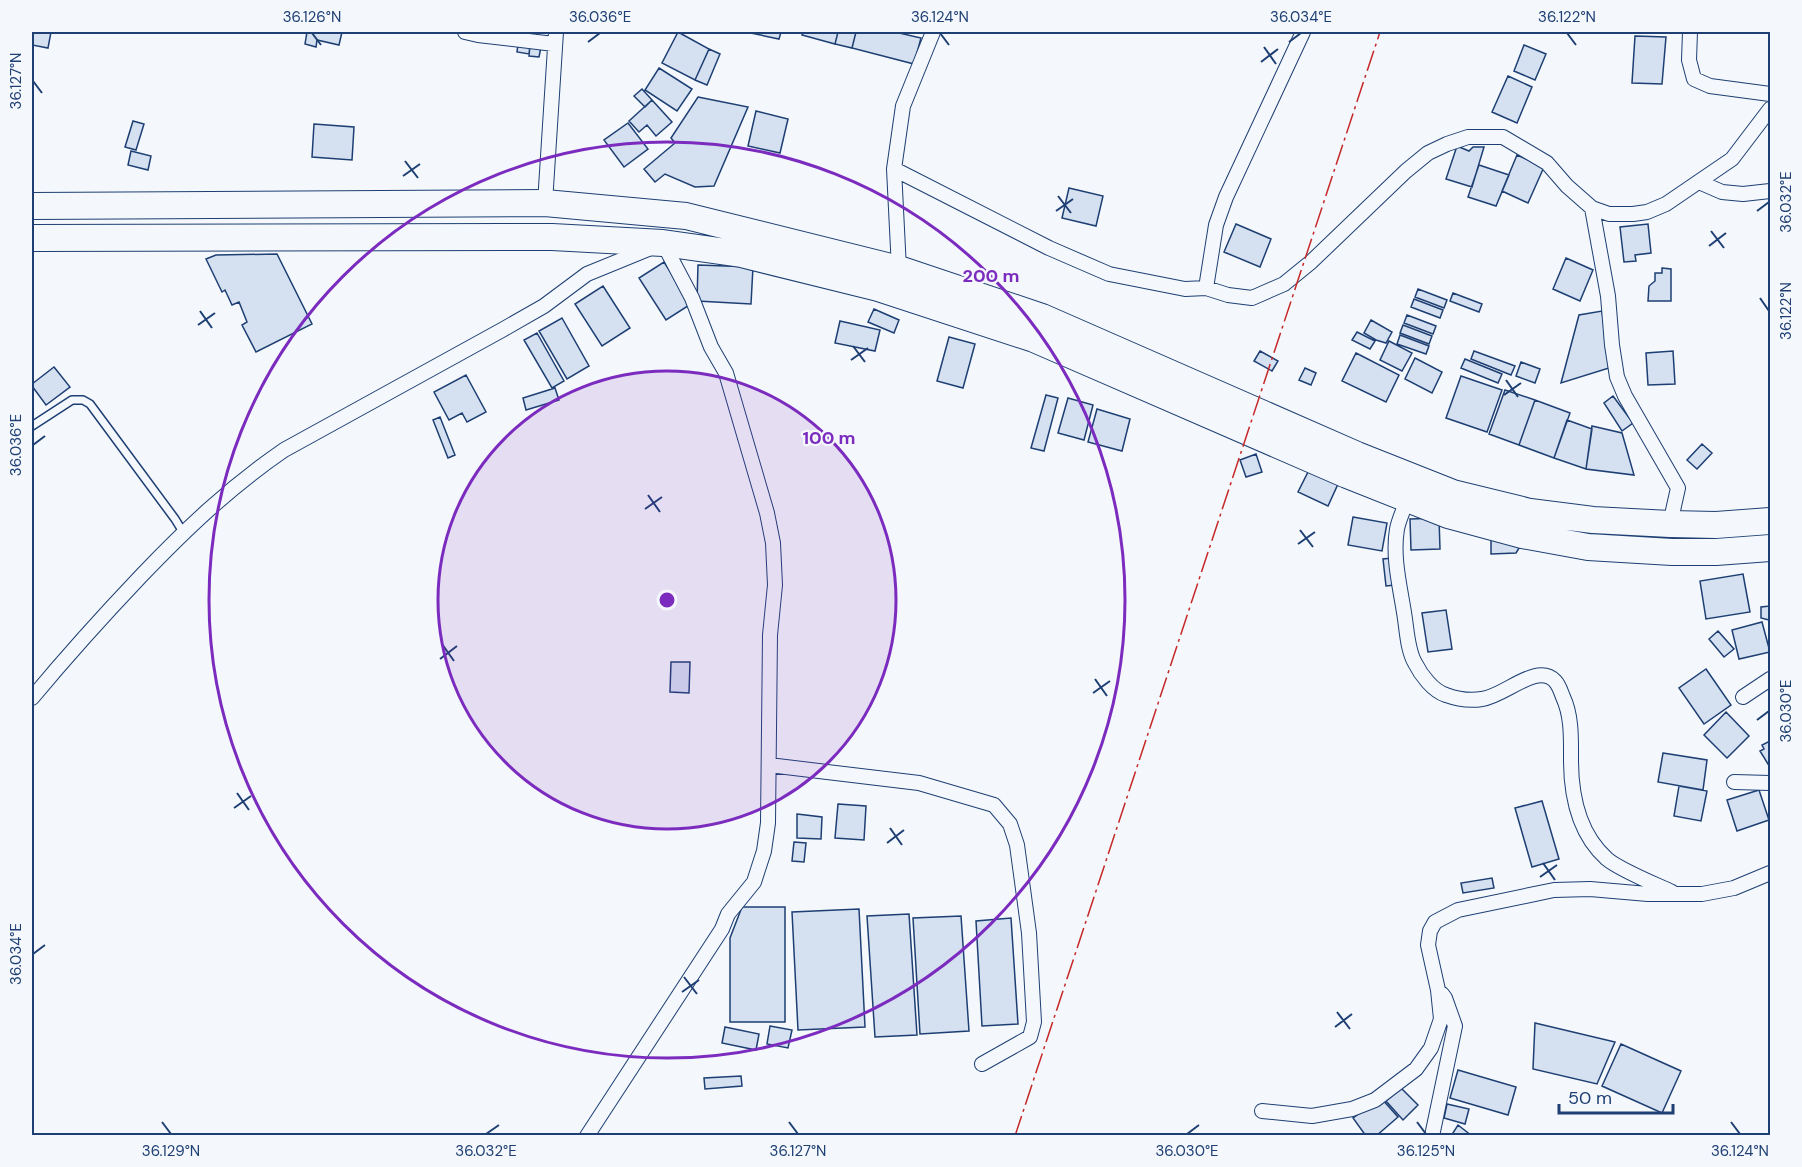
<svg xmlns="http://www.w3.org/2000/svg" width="1802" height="1167" font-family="'DM Sans',sans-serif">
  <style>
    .building { fill: #d5e0f0; stroke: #1d3f73; stroke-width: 1.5 }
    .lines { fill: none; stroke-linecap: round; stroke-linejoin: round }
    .lane-casing { stroke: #1d3f73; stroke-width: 10 }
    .street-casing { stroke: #1d3f73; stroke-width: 16 }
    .highway-casing { stroke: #1d3f73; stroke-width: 28 }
    .lane { stroke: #f4f7fb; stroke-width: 7 }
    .street { stroke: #f4f7fb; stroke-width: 14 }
    .highway { stroke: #f4f7fb; stroke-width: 26 }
    .power { stroke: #c62828; stroke-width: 1.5; stroke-dasharray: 21 4.5 3 4.5; stroke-linecap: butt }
    .ticks { fill: none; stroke: #1d3f73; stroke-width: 2 }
    .ring { fill: none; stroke: #7b2cbf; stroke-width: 3 }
    .centre { fill: #7b2cbf; stroke: #f4f7fb; stroke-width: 3 }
    .ring-label { font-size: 18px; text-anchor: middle; font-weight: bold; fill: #7b2cbf; stroke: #f4f7fb; stroke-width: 4.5; stroke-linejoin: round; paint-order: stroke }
    .neatline { fill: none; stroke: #1d3f73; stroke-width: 2 }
    .ticks-label { font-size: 15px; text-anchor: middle; fill: #1d3f73 }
  </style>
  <rect width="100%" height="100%" fill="#f4f7fb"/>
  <path class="building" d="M32,32H51L48,48L32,45Z
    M307,32H342L339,45L317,40L316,47L305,44Z
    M678,32L709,49L695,80L662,63Z
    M746,32H781L779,39Z
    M803,32H838L835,44L802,35Z
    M838,32H856L852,48L835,44Z
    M856,32H895L921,38L914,64L852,48Z
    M1635,36L1666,37L1662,84L1632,83Z
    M518,44L530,45L529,54L517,52Z
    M530,45L541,47L539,57L529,56Z
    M1524,45L1546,54L1535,80L1514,71Z
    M709,49L720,54L707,85L695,80Z
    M659,68L692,89L677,111L645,90Z
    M1508,76L1532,87L1517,123L1492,112Z
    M642,89L652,100L645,107L634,96Z
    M698,97L748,107L714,186L695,187L665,174L655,182L644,169L675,143L671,138Z
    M652,100L672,122L656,136L647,125L639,132L629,121Z
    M756,111L788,119L780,153L748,146Z
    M133,121L144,124L136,150L125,147Z
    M628,123L648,149L624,167L604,140Z
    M314,124L354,127L352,160L312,157Z
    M1457,146L1469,151L1473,147H1484L1472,187L1446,179Z
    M131,151L151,156L148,170L128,165Z
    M1517,155L1544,167L1528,203L1502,191Z
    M1479,165L1509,175L1496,206L1468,197Z
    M1069,188L1103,196L1096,226L1062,218Z
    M1236,224L1271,239L1260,267L1224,252Z
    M1648,224L1651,253L1635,255L1636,261L1624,262L1620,227Z
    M277,254L312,324L256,352L242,325L247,322L239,302L232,305L225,290L222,292L206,259L216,255Z
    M1566,258L1593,270L1580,301L1553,289Z
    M664,262L691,304L666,320L639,278Z
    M698,265L753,267L751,304L697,301Z
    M1662,268L1671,269V301H1648L1649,286L1655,281V273H1662Z
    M603,286L630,328L602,346L575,304Z
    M1418,289L1447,300L1444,308L1415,297Z
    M1453,293L1482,304L1479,312L1450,301Z
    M1414,299L1443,310L1440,318L1411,307Z
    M874,309L899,320L894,333L868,322Z
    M1602,311L1609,368L1561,383L1579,315Z
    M1407,315L1436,326L1433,334L1404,323Z
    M562,318L589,366L567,379L539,331Z
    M1371,320L1392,332L1386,343L1376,340L1364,333Z
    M840,321L880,330L875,351L835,343Z
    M1403,325L1432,336L1429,344L1400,333Z
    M1357,332L1375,341L1370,349L1352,340Z
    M537,333L564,381L552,388L524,340Z
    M1400,335L1429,346L1426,354L1397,344Z
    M949,337L975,344L963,388L937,381Z
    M1389,341L1412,353L1402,371L1380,360Z
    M1260,351L1278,361L1272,371L1254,361Z
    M1474,351L1515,366L1511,375L1471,359Z
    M1673,351L1675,384L1648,385L1646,353Z
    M1356,353L1399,375L1386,402L1342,381Z
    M1415,358L1442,372L1432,393L1405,379Z
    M1465,359L1502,374L1498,383L1461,368Z
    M1521,362L1540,369L1535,383L1516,376Z
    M54,367L70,387L46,405L32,386V384Z
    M1305,368L1316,373L1311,385L1299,380Z
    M466,375L486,412L467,422L462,413L449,420L434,392Z
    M1461,376L1502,390L1487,432L1446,418Z
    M555,388L559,400L526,410L523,398Z
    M1505,390L1535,400L1519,445L1489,434Z
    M1046,395L1058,398L1044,451L1031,448Z
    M1613,396L1633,423L1622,431L1604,403Z
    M1068,398L1093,405L1084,440L1058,433Z
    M1535,400L1570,413L1554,458L1519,445Z
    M1097,409L1130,419L1122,451L1088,442Z
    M440,417L455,455L448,458L433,420Z
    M1567,420L1592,429L1586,469L1554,458Z
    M1592,426L1622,433L1634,475L1586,469Z
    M1702,444L1712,453L1697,469L1687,460Z
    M1256,454L1262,472L1246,477L1240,460Z
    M1309,470L1338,484L1328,506L1298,492Z
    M1353,517L1387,523L1382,551L1348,545Z
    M1439,518L1440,549L1411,550L1410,519Z
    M1491,536L1524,540L1516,553L1491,554Z
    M1392,558L1395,585L1386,586L1383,559Z
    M1743,574L1750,612L1706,619L1700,581Z
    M1770,606L1769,620L1761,618V607Z
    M1446,610L1452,649L1428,652L1422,613Z
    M1762,622L1770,652L1739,659L1732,630Z
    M1718,631L1734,649L1724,657L1709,639Z
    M671,662H690L689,693L670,692Z
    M1706,669L1731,705L1704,724L1679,688Z
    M1726,712L1749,736L1727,758L1704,735Z
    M1770,741V763L1768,764L1760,751L1764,749L1762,745Z
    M1663,753L1707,760L1703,790L1658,782Z
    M1679,786L1707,791L1701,821L1674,816Z
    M1759,790L1769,820L1737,831L1727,800Z
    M1542,801L1559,859L1532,867L1515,808Z
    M838,804L866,806L864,840L835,838Z
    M797,814L822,817L821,839L797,838Z
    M794,842L806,843L804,862L792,861Z
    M1492,878L1494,888L1463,893L1461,883Z
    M742,907H785V1022H730V938Z
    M859,909L865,1027L798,1030L792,912Z
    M909,914L917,1035L875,1037L867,916Z
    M961,916L969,1031L920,1034L913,918Z
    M1011,918L1018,1024L982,1026L976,921Z
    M1535,1023L1615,1042L1597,1084L1533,1069Z
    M770,1026L792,1030L788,1048L767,1044Z
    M725,1027L759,1034L756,1050L722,1043Z
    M1621,1044L1681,1071L1662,1113L1602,1086Z
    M1458,1070L1516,1087L1508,1115L1450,1098Z
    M741,1076L742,1086L705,1089L704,1078Z
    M1401,1088L1418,1105L1403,1120L1386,1101Z
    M1381,1098L1398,1117L1376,1136H1366L1353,1118Z
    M1447,1104L1469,1109L1465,1124L1444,1118Z
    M1458,1125L1472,1136H1451Z"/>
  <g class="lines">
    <g class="lane-casing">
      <path id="lane" d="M32,426L72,400H83L90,404L175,519L183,532"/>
    </g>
    <g class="street-casing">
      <path id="street" d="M465,32L478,35L554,44
        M1690,32L1689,60L1694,79L1710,86L1770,94
        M894,169L1049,248L1109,274L1185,289L1206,288L1228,295L1252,298L1284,284L1311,262L1406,171L1428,153L1447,144L1468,137H1503L1547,163L1567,186L1592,208L1609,214H1633L1647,212L1666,204L1732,159L1770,109
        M1699,182L1722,192L1743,194L1770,191
        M545,203L556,32
        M1592,208L1608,296L1612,345L1617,377L1625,396L1678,488L1670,524
        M899,269L894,169L903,106L933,32
        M1206,288L1216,225L1226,197L1303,32
        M1408,499C1404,508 1399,519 1397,529C1392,559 1401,590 1405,619C1407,633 1408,651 1415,663C1421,675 1433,691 1446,695C1457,699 1470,701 1482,699C1505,696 1537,662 1555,681C1559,685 1561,692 1563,697C1572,716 1571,739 1571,760C1571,795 1579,834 1607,859C1620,870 1655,884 1672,892
        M1743,697L1770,679
        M32,698C67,656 103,616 141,576C187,528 229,488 284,450L502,330L544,306L587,274L663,243L692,298L711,347L726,373L767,513L773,543L775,585L770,635L768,823L764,851L754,882L728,914L722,929L587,1136
        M769,765L919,783L994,805L1010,824L1017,845L1029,933L1034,1022L1030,1037L982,1064
        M1734,782L1770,783
        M1262,1111L1312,1116L1352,1109L1375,1100L1416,1069L1431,1048L1441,1019L1438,990L1428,945L1430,931L1435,922L1458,910L1554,890L1590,889L1648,894H1702L1734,888L1770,873
        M1432,1136L1455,1026L1445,998L1442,994"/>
    </g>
    <g class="highway-casing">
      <path id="highway" d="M32,206L545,203L686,216L899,269L1042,317L1357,455L1453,493L1530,512L1593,520L1670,524L1716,525L1770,521
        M32,238L552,237L663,243L741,254L878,288L1034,339L1347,475L1448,515L1522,535L1588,547L1672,552H1716L1770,548"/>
    </g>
    <use href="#lane" class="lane"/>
    <use href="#street" class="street"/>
    <use href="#highway" class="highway"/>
    <path class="power" d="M1015,1136L1380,32"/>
  </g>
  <path class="ticks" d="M312,33L321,45M940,33L949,45M1567,33L1576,45M588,42L600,33M1289,42L1301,33M1264,47L1276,64M1261,62L1278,49M33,81L42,93M405,161L418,178M403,176L420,164M1058,196L1071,213M1056,211L1073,199M1757,211L1769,202M1711,231L1724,248M1709,246L1726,233M1760,298L1769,311M200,311L212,328M198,325L215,313M853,346L865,362M851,360L868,348M1506,380L1518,397M1504,395L1521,383M33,445L45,436M648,495L660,512M645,509L662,497M1300,530L1313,547M1298,544L1315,532M442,644L454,661M440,659L457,646M1095,679L1107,696M1093,693L1110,681M1757,720L1769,711M237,793L249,810M234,808L251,796M890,828L902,845M887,843L904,830M1543,863L1555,880M1540,877L1557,865M33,954L45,945M684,977L697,994M682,992L699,980M1337,1012L1350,1029M1335,1027L1352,1014M162,1122L171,1134M789,1122L798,1134M1417,1122L1426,1134M1731,1122L1740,1134M486,1134L499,1125M1187,1134L1199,1125"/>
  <circle cx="667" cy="600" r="229" fill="#7b2cbf" fill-opacity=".12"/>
  <g class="ring">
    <circle cx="667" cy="600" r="229"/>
    <circle cx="667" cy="600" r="458"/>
  </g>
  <circle cx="667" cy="600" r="9" class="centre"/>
  <g class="ring-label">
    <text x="991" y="282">200 m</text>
    <text x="829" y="444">100 m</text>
  </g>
  <rect width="1802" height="1167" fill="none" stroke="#f4f7fb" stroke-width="66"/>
  <path d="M1559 1104v9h114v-9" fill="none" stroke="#1d3f73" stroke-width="3"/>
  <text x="1568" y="1104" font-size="18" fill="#1d3f73" stroke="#f4f7fb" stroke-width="4.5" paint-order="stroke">50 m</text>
  <rect x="33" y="33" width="1736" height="1101" class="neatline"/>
  <g class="ticks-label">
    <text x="312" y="22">36.126°N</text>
    <text x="600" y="22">36.036°E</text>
    <text x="940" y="22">36.124°N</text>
    <text x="1301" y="22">36.034°E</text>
    <text x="1567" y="22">36.122°N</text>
    <text transform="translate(16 81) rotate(-90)" y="5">36.127°N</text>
    <text transform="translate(1786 202) rotate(-90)" y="5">36.032°E</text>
    <text transform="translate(1786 311) rotate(-90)" y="5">36.122°N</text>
    <text transform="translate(16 445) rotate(-90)" y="5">36.036°E</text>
    <text transform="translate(1786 711) rotate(-90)" y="5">36.030°E</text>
    <text transform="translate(16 954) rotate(-90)" y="5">36.034°E</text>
    <text x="171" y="1156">36.129°N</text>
    <text x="486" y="1156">36.032°E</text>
    <text x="798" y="1156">36.127°N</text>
    <text x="1187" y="1156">36.030°E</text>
    <text x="1426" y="1156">36.125°N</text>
    <text x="1740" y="1156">36.124°N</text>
  </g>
</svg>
